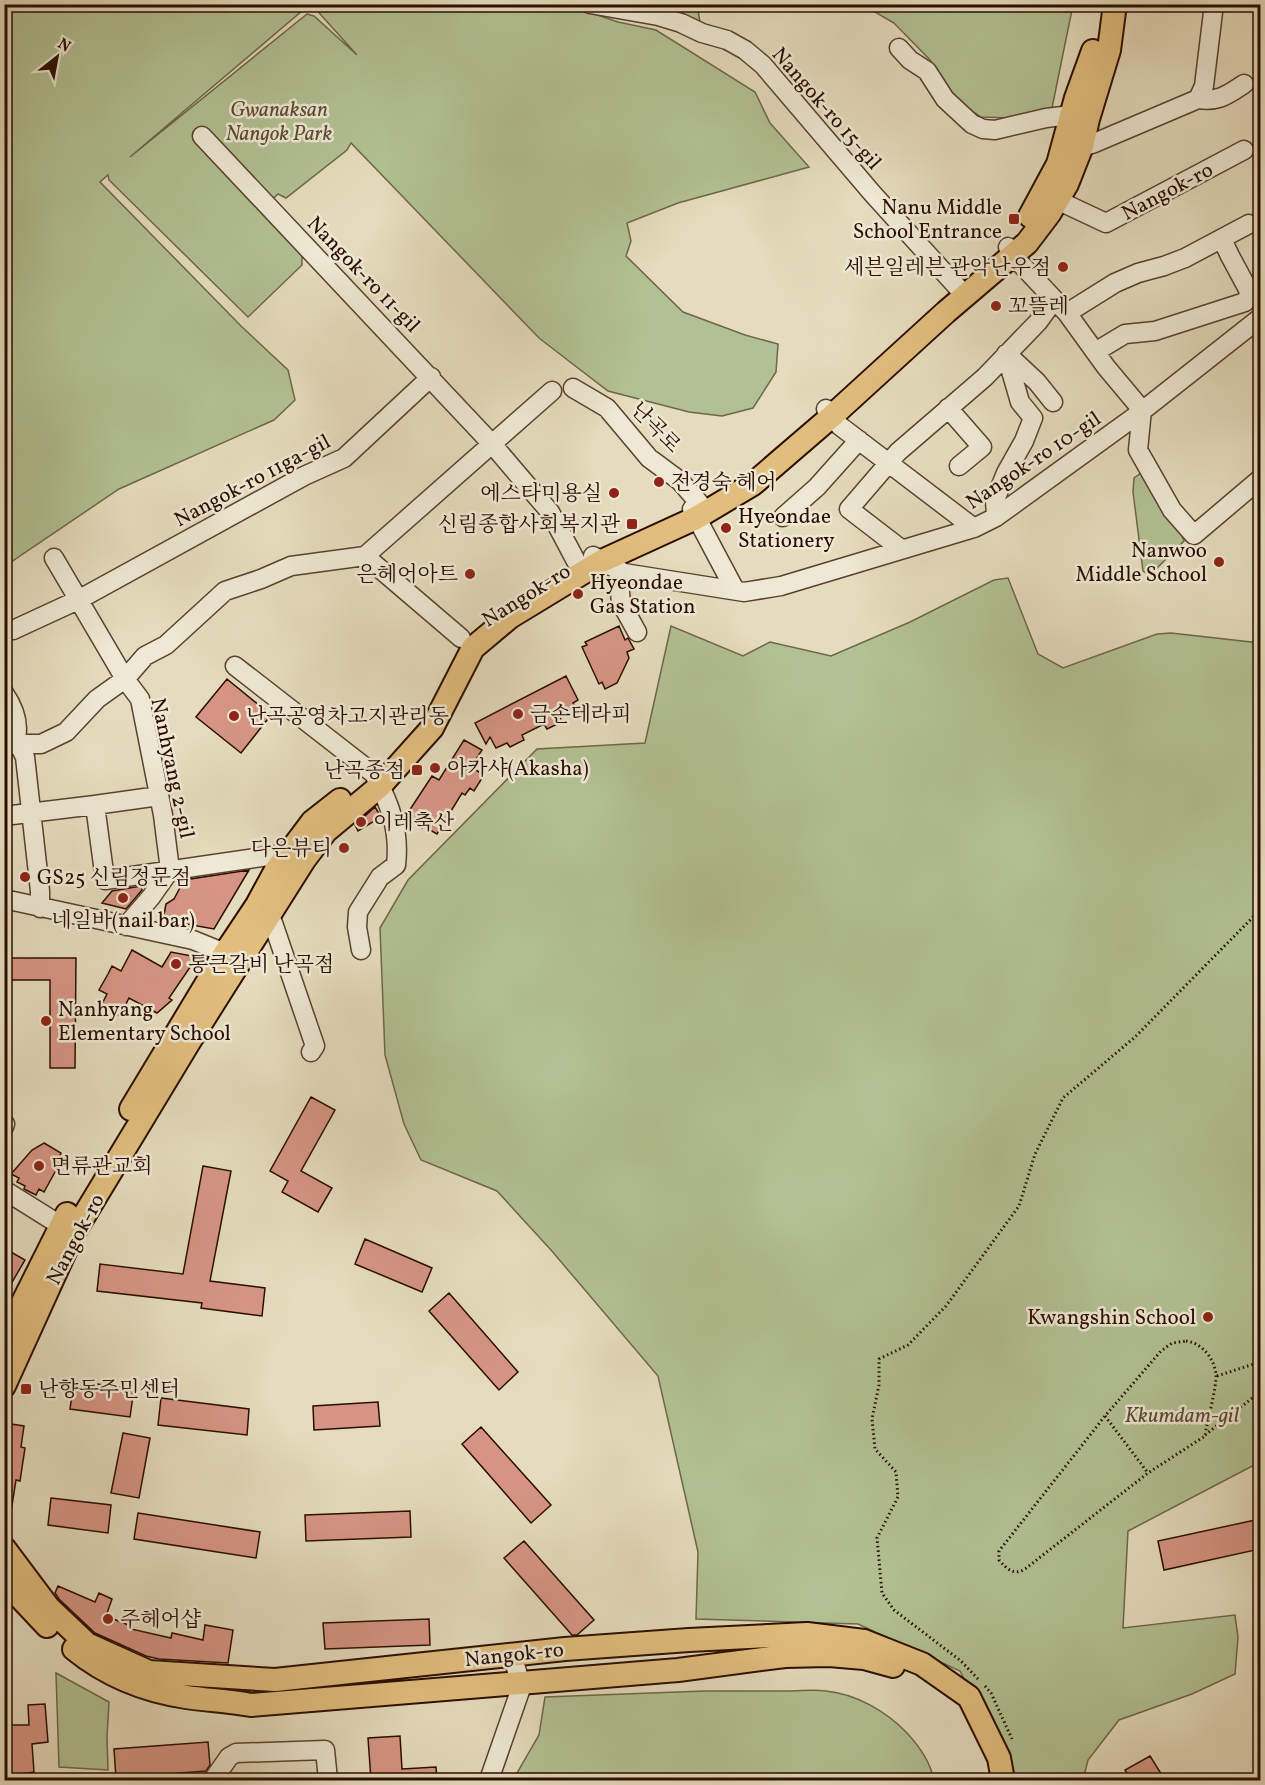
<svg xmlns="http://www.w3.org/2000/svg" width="1265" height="1785" font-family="Vollkorn,'Noto Serif KR',serif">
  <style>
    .green { fill: #b2c193; stroke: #6e674a; stroke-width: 1.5 }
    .building { fill: #d69584; stroke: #2a0d00; stroke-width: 1.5 }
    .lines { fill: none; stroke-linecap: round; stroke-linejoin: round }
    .minor-casing { stroke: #59412f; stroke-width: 21 }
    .major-casing { stroke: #2a0d00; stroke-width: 26 }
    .path { stroke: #2a0d00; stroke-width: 3; stroke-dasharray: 1.5 3; stroke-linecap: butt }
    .minor { stroke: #eee8d4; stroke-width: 18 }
    .major { stroke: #e2be7e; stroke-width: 22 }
    .poi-dot { fill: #8f2418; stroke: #eee8d4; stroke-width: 2 }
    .labels { text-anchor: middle; stroke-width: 5; stroke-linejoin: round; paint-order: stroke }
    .street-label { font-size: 21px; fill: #2a0d00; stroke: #eee8d4 }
    .park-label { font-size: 21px; font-style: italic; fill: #5a4c33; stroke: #eee8d4 }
    .poi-label { font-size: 21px; fill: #2a0d00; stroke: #eee8d4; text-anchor: start }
  </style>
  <rect width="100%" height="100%" fill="#e5dcbd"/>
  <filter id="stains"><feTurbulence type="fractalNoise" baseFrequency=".00333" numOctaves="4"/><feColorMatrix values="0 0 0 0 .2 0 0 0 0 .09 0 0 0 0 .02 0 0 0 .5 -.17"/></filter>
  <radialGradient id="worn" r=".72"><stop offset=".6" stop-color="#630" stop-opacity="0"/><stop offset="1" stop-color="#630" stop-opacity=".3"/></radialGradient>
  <path class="green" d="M573,4L580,9L618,22L656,30L755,92L770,123L809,167L678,203L627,223L631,241L626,256L683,312L745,335L778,344L776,372L753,408L722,416L689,412L608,391L539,338L351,143L347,150L286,198L278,194L263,209L302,254V265L248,317L109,180L108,175L100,182L242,327L288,370L295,400L274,420L119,489L5,566V5H309L130,157L307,14L314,16L357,55L312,5Z
    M649,5H697L702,33L674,14Z
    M863,5H1073L1052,108L1013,118L981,117L959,103L930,60L894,23Z
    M1141,473L1181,533L1184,541L1150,575L1143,571L1133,492L1134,478Z
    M1008,578L1038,654L1063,668L1157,634L1171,633L1260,643V1462L1128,1531L1123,1628L1235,1615L1238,1637L1235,1674L1192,1694L1119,1720L1088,1760L1083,1780H1013L1012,1774L960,1671L858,1624L696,1619L698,1552L658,1376L551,1250L497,1191L421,1160L404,1124L385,1055L380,928L408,880L537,749L645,743L671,626L743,656L770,642L831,656L910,622L994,580Z
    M56,1673L109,1702L107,1737L108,1770L59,1767Z
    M705,1691C733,1691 761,1691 789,1691C801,1691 814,1689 826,1691C856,1694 886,1711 907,1733C920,1747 930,1761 934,1780H513L539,1735L545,1697Z"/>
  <path class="building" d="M619,626L625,640L628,638L634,649L627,652L629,658L617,683L605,689L602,682L599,684L582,647L587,645L585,642Z
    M566,676L578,700L573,703L575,707L559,715L562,722L547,729L544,724L522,735L524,740L510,747L507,743L496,748L490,737L486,744L475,723Z
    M227,679L271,715L241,753L196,717Z
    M464,740L482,750L471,767L484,775L474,791L470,788L465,795L462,793L437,834L423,826L422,828L405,817L432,776L439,780Z
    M375,807L381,817L358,831L355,825Z
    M249,870L214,929L163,920L166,904L174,899L184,880Z
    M141,886L142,890L126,909L102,903L112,891Z
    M132,950L162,967L171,952L197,957L169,998L172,1000L157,1013L129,998L120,1016L101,1006L107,994L99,990L108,974L112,966L121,971Z
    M4,958H76L75,1068H50V980H4Z
    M311,1097L335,1110L301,1171L332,1188L318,1212L282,1192L288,1181L270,1171Z
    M44,1143L61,1153L55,1172L44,1192L39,1189L36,1195L24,1189L25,1186L17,1182L19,1178L11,1174L32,1150Z
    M203,1166L231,1171L210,1281L265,1288L262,1316L201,1308L202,1303L97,1291L100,1264L183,1274Z
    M365,1239L432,1268L422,1292L355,1264Z
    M4,1248L25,1260L4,1296Z
    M449,1293L518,1372L499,1390L429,1311Z
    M74,1381L134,1389L130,1417L70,1409Z
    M161,1398L249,1409L247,1435L158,1425Z
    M378,1402L380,1426L314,1430L313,1406Z
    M4,1423L24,1426L21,1447L25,1448L20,1481L16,1480L11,1512L4,1511Z
    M481,1427L551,1505L531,1523L462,1444Z
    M123,1433L150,1438L139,1498L111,1493Z
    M51,1498L111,1505L108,1533L48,1525Z
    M410,1511L411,1537L306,1541L305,1515Z
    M138,1513L260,1532L256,1558L134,1539Z
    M1260,1519V1549L1164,1570L1158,1541Z
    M524,1541L594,1620L577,1635H572L504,1558Z
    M58,1586L95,1602L99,1593L112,1599L106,1616L131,1626V1629L171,1638L172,1633L203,1640L205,1625L233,1630L228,1663L159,1659L146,1656L95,1633L59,1599L55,1593Z
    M429,1619L430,1645L325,1649L323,1623Z
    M45,1704L48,1742L32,1744L34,1772L4,1777V1725H29L28,1705Z
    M400,1736L402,1769L436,1767L437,1780H371L368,1738Z
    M208,1742L210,1765L206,1771L116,1778L114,1749Z
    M1150,1756L1165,1780H1131L1125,1770Z"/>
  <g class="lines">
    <g class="minor-casing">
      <path id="minor" d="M590,4L658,16L681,23L702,33L727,40L745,50L763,65L872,193L960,290
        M899,48L910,60L927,71L945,99L972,124L983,129L995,130L1046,118L1071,115
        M1198,99C1219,102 1227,95 1244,84
        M202,136L492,444L550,512L577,563
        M1082,146L1092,144L1198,99L1204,86L1214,4
        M1057,200L1106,223L1244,150
        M1008,247L1018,261L1067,313L1106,367L1142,410L1138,450L1172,510L1194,535L1260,479
        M1067,313L1115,283L1138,273L1164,266L1185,258L1249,224
        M1095,352L1125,334L1155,331L1245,302L1250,293L1230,256L1222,239
        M1008,355L1037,382L1053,402
        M573,388L607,408L649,458L680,481L700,504
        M948,408L982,447L959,466
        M826,409L840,426L974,528
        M692,509L735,590
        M783,517L817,487L859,440
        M996,517L995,500L1006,473L1024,441L1033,418L1020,402L1006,354
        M901,549L849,509L898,452L985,377L1038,322L1054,300
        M365,556L552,391
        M593,556L624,573L744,592L781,586L974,528L996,517L1137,415L1260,318
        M54,558L125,679L140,699L163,815L170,870L151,897L126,926
        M618,570L621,603L637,632
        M13,630L78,600L304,476L344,458L431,377
        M235,666L374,774C390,804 400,830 396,865L380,877L358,912L357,927L361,950
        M4,693C15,709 21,726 14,744L6,746
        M18,743L25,757L40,891V908
        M14,744H41L66,732L97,699L125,679L145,656L166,645L225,591L261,579L291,566L365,556L461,638
        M159,796L95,805L105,880L289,853
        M4,816L95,805
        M4,899L193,940L225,953
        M260,909L273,923L315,1046L311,1052
        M4,1127L5,1124
        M4,1190L60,1225
        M213,1780L229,1757L236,1753L325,1750L328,1780
        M489,1780L520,1691V1682L512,1654"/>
    </g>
    <g class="major-casing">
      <path id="major" d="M1030,216L1058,164L1076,98L1093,51
        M131,1109L225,953L257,905L276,870L312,822L340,800
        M4,1345L20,1308L67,1214
        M4,1386L73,1234L189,1042L304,860L326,831L380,786L432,728L473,648L510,617L602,561L696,518L753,484L832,416L946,312L1027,243L1049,214L1067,184L1082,146L1088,119L1109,50L1115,4
        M4,1548L49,1608L87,1644L149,1672L275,1680L565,1649L689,1640L807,1634L864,1641L922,1664L969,1697L999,1758L1003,1780
        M4,1578L15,1592L47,1626
        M74,1649C106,1675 145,1691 186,1697C207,1700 229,1701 251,1705L678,1670L785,1656L829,1655L864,1658L893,1666"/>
    </g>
    <path class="path" d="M1186,1341C1202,1343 1214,1358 1216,1374C1217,1386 1207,1422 1205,1436L1148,1473L1025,1569C1014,1576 1007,1569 999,1560V1551L1105,1416L1161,1351L1172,1343Z
      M1217,1376L1260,1362
      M1105,1416L1148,1473
      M1205,1435L1260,1392
      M978,1679L961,1661L894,1610L882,1593L877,1538L898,1497L896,1472L875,1449L872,1419L879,1385V1359L908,1345L946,1306L1019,1206L1035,1154L1063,1098L1135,1037L1260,910
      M985,1686L991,1693L1012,1739"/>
    <use href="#minor" class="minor"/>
    <use href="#major" class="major"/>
  </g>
  <g class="poi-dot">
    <rect x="1008" y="213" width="12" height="12" rx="3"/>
    <circle cx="1063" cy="267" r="6"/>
    <circle cx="996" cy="306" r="6"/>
    <circle cx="659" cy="482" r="6"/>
    <circle cx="614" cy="493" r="6"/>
    <rect x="626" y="518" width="12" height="12" rx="3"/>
    <circle cx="726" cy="528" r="6"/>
    <circle cx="1219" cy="562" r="6"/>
    <circle cx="470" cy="574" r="6"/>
    <circle cx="578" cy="594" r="6"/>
    <circle cx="518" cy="714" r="6"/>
    <circle cx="234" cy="716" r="6"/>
    <circle cx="435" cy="768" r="6"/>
    <rect x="411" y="764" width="12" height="12" rx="3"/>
    <circle cx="361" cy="822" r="6"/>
    <circle cx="344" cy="848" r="6"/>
    <circle cx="25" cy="877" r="6"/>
    <circle cx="123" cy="898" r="6"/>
    <circle cx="176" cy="964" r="6"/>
    <circle cx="46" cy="1021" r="6"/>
    <circle cx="39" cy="1166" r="6"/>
    <circle cx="1208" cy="1317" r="6"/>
    <rect x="20" y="1383" width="12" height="12" rx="3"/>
    <circle cx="108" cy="1619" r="6"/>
  </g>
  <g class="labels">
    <g class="street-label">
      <text transform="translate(827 108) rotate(49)" y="7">Nangok-ro 15-gil</text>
      <text transform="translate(1167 191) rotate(-28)" y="7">Nangok-ro</text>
      <text transform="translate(364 274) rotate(46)" y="7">Nangok-ro 11-gil</text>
      <text transform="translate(656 427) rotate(46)" y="7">난곡로</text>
      <text transform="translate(1033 460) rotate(-34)" y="7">Nangok-ro 10-gil</text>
      <text transform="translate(252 480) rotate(-28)" y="7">Nangok-ro 11ga-gil</text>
      <text transform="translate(526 595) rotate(-32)" y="7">Nangok-ro</text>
      <text transform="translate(173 768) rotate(78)" y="7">Nanhyang 2-gil</text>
      <text transform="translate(75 1239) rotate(-62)" y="7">Nangok-ro</text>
      <text transform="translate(514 1654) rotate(-6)" y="7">Nangok-ro</text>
    </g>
    <g class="park-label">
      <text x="279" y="116">Gwanaksan<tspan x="279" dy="24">Nangok Park</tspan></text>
      <text x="1182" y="1422">Kkumdam-gil</text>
    </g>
    <g class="poi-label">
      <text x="1002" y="214" text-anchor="end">Nanu Middle<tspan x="1002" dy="24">School Entrance</tspan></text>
      <text x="1051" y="274" text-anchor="end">세븐일레븐 관악난우점</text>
      <text x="1008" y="313">꼬뜰레</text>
      <text x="671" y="489">전경숙 헤어</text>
      <text x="602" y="500" text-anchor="end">에스타미용실</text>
      <text x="738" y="523">Hyeondae<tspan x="738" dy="24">Stationery</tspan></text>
      <text x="620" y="531" text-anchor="end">신림종합사회복지관</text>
      <text x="1207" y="557" text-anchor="end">Nanwoo<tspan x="1207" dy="24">Middle School</tspan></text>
      <text x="458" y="581" text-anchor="end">은헤어아트</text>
      <text x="590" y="589">Hyeondae<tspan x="590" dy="24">Gas Station</tspan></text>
      <text x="530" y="721">금손테라피</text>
      <text x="246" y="723">난곡공영차고지관리동</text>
      <text x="447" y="775">아카샤(Akasha)</text>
      <text x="405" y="777" text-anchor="end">난곡종점</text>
      <text x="373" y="829">이레축산</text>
      <text x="332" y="855" text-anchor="end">다은뷰티</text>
      <text x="37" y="884">GS25 신림정문점</text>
      <text x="123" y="927" text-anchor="middle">네일바(nail bar)</text>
      <text x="188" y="971">통큰갈비 난곡점</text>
      <text x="58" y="1016">Nanhyang<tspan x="58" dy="24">Elementary School</tspan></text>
      <text x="51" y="1173">면류관교회</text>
      <text x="1196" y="1324" text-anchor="end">Kwangshin School</text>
      <text x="38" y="1396">난향동주민센터</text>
      <text x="120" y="1626">주헤어샵</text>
    </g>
  </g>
  <rect width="1265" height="1785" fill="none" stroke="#e5dcbd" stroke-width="24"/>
  <rect x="6" y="6" width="1253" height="1773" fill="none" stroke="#2a0d00" stroke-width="3"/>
  <rect x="12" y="12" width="1241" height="1761" fill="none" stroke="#2a0d00" stroke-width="1.5"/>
  <g transform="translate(57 57) rotate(31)" stroke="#eee8d4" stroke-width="4.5" paint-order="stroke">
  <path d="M0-4.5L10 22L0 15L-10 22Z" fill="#2a0d00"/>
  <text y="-9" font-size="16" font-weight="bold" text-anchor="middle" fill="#2a0d00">N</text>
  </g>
  <rect width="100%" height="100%" filter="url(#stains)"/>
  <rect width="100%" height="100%" fill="url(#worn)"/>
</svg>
